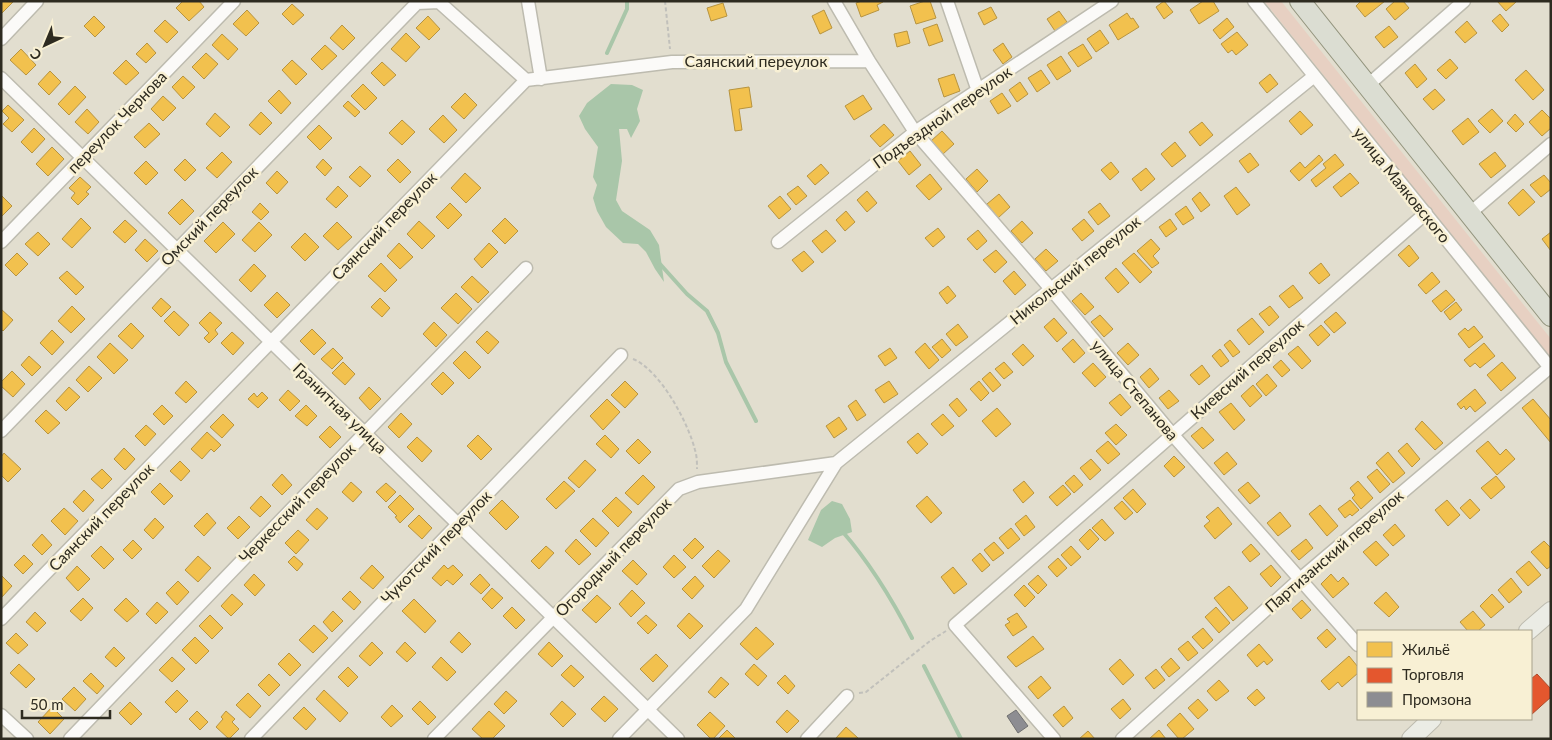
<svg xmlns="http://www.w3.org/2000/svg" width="1552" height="740" font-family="Lato,sans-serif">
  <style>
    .green { fill: #e7d0c2 }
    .water { fill: #a9c6a9 }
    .homes { fill: #f2c14e; stroke: #b79440 }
    .shops { fill: #e4572e; stroke: #ad4a2a }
    .industry { fill: #8d8d92; stroke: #707070 }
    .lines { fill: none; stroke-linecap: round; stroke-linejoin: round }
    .stream { stroke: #a9c6a9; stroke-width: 4 }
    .street-casing { stroke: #bdbbaf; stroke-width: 15 }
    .secondary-casing { stroke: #bdbbaf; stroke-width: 20 }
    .primary-casing { stroke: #92947d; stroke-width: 22 }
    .path { stroke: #c1c0bb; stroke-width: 2; stroke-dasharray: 4 2.5; stroke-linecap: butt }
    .street { stroke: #fbfaf8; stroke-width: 12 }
    .secondary { stroke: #ebece5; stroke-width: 18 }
    .primary { stroke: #dbddd2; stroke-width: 20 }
    .labels { text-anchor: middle; stroke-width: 5; stroke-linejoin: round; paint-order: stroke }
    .street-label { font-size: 16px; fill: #2e2b20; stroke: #f8f0d4 }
  </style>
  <rect width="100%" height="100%" fill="#e2decf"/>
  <path class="green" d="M1264,1H1281L1551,339V359Z"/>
  <path class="water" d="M611,84L632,85L643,90L637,109L640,121L631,138L627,129H619L622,161L616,200L622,211L650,230L659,245L664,282L655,269L646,252L638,244L623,243L606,227L597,211L593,198L597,185L593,177L598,147L585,129L579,116L587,103Z
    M832,501L842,504L850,519L852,532L835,538L822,547L808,540L821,510Z"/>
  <path class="homes" d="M1,1L13,2L1,14Z
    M183,1H199L204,7L189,21L176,8Z
    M862,1H883V2L877,5L879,10L861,17L856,3Z
    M925,1H930L936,18L916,24L910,6Z
    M1164,1L1173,12L1164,19L1156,7Z
    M1203,1H1213L1219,11L1199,24L1190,10Z
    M1361,1H1385L1365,17L1356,6Z
    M1395,1H1403L1409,8L1395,20L1386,9Z
    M1497,1H1516V2L1506,11Z
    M723,3L727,16L711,21L707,8Z
    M292,4L304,15L293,25L282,14Z
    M991,7L997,18L984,25L978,13Z
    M247,10L259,23L246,36L233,24Z
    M824,10L832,28L820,34L812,16Z
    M1059,11L1067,22L1055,31L1047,19Z
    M1127,13L1131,19L1133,18L1139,27L1118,40L1109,25Z
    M1500,14L1509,25L1502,32L1492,21Z
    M94,16L105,27L95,37L84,26Z
    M428,16L440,29L429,40L416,28Z
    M1227,18L1234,27L1220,39L1213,30Z
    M165,20L178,32L167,43L154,31Z
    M1467,21L1477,33L1465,43L1455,32Z
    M937,24L943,41L929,46L923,29Z
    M342,25L355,38L343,50L330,38Z
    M1389,26L1398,37L1384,48L1375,37Z
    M1100,30L1109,43L1096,52L1087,39Z
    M907,31L910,43L897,47L894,34Z
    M1237,32L1248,45L1236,55L1232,50L1228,53L1221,44Z
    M406,33L420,47L406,62L391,49Z
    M222,34L238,49L228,60L212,45Z
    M147,43L156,53L146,63L136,54Z
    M1003,43L1012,57L1003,64L993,50Z
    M1083,44L1092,58L1078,67L1068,53Z
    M325,45L337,56L322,70L311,59Z
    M21,49L36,65L26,75L10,60Z
    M206,53L218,64L204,79L192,67Z
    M1061,56L1071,71L1057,80L1047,65Z
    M1450,59L1458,68L1446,79L1437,70Z
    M126,60L139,73L126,85L113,73Z
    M292,60L307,74L296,85L282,70Z
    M382,62L396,75L384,86L371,73Z
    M1415,64L1427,79L1417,88L1405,73Z
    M1041,70L1050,83L1037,92L1028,78Z
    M1526,70L1544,90L1533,100L1515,80Z
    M50,71L61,82L49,95L38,84Z
    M954,74L960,91L944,97L938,79Z
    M1270,74L1278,84L1267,93L1259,83Z
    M183,76L195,87L183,99L172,87Z
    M1020,82L1028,94L1017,102L1009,90Z
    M363,84L377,98L365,110L351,96Z
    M75,86L86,97L69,115L58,104Z
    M749,87L752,107L739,109L742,130L735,131L729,90Z
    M1435,89L1445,100L1433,110L1423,99Z
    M279,90L291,103L281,114L268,101Z
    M465,93L477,105L464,119L451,107Z
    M1002,93L1011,106L998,114L990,101Z
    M863,95L872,109L854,120L845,106Z
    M163,96L176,108L163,121L151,109Z
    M348,101L360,112L355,117L343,106Z
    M8,105L24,120L12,132L3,124L9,118L2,111Z
    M87,109L99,122L88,134L75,122Z
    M1492,109L1503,121L1490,133L1478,121Z
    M1542,110L1551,119V128L1542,136L1529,122Z
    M1300,111L1313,125L1301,135L1289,121Z
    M261,112L272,123L260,135L249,125Z
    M215,113L230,127L220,137L206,124Z
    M1515,114L1524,124L1516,132L1507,123Z
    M443,115L457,130L444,143L429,129Z
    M1468,118L1479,132L1463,145L1452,131Z
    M402,120L415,132L402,145L389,133Z
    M1202,122L1213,135L1200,146L1189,132Z
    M149,123L160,134L145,148L134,137Z
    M884,124L894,135L880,147L870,136Z
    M319,125L332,138L320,150L307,137Z
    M34,128L45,139L32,153L21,142Z
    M942,131L954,144L943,154L931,141Z
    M1175,142L1186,156L1172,167L1161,154Z
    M52,147L64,159L48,176L36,164Z
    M910,151L921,165L909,175L898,161Z
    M222,152L232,162L217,178L206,168Z
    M1495,152L1506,166L1491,178L1479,164Z
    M1250,153L1259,165L1248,173L1239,161Z
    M1335,154L1344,165L1316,187L1311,180L1326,168L1323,164Z
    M1319,155L1323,160L1299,181L1290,171L1300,162L1305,168Z
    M185,159L196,170L185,181L174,170Z
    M323,159L332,168L325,176L316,167Z
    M398,159L411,172L400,183L387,170Z
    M146,161L158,173L146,185L134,173Z
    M1111,162L1119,172L1110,180L1101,170Z
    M821,164L829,173L815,185L807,176Z
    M360,166L371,176L360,187L349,177Z
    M1146,168L1155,179L1141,191L1132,179Z
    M977,169L988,181L977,192L966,179Z
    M277,171L288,182L277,194L266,183Z
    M465,173L481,188L466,203L451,188Z
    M1350,173L1359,183L1341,197L1333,187Z
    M930,174L942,189L929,200L916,186Z
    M1544,175L1551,183V189L1541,197L1530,185Z
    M80,177L91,187L86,192L89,194L78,205L71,198L75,193L69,188Z
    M338,186L348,196L336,208L326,199Z
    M798,186L807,196L796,205L787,194Z
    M1236,187L1250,205L1237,215L1224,196Z
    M1523,189L1535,202L1519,216L1508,203Z
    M867,191L877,203L867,212L857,200Z
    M1200,192L1210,205L1201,212L1192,199Z
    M999,194L1010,207L998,218L987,204Z
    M1,195L12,206L1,217Z
    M780,196L791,209L779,219L768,206Z
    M182,199L194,211L180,225L168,213Z
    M260,203L269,212L261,220L252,212Z
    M450,203L462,215L448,229L436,217Z
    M1100,203L1110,216L1098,225L1088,212Z
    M1186,206L1194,218L1183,225L1175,214Z
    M846,211L855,222L845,231L836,220Z
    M81,218L91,228L72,248L62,239Z
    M505,218L518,231L505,244L492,231Z
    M1084,219L1094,231L1082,241L1072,229Z
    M1170,219L1177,229L1166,237L1159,227Z
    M125,220L137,231L125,243L113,232Z
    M419,221L435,236L422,249L407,234Z
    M1022,221L1033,233L1022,243L1011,231Z
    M223,222L235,234L216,253L204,241Z
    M259,222L272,235L255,252L242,240Z
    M337,222L352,237L338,250L323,236Z
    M938,228L945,237L933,247L925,238Z
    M826,230L836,241L822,253L812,241Z
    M978,230L987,241L977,250L967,239Z
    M38,232L50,244L38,256L25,244Z
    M1551,232V251L1542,239Z
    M305,233L319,247L305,261L291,247Z
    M145,239L158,251L147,262L135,250Z
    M1151,239L1160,249L1153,256L1159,263L1152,268L1137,251Z
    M399,243L413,257L400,269L387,256Z
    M489,243L498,252L482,268L474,259Z
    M1409,245L1419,258L1409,267L1398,255Z
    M1046,249L1058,261L1046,271L1035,259Z
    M996,250L1007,262L995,273L983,260Z
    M804,251L814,262L802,272L792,260Z
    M17,253L28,264L16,276L5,265Z
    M1134,253L1152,272L1140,283L1122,263Z
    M381,263L397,280L385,292L368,276Z
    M1321,263L1330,275L1319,284L1309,273Z
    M254,264L266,276L251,292L239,280Z
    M1116,268L1129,283L1118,293L1105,278Z
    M67,271L84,287L76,295L59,278Z
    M1014,271L1026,285L1015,295L1003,281Z
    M1432,272L1440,282L1426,294L1418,285Z
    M472,276L489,292L478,303L461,287Z
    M1293,285L1303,298L1289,308L1279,296Z
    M948,286L956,296L947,304L939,293Z
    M1446,290L1455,300L1441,312L1432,301Z
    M277,292L290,305L277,318L264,305Z
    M456,293L472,309L458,324L441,308Z
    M1081,293L1094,307L1085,315L1072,301Z
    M161,298L171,307L161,317L152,308Z
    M380,298L390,308L382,317L371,307Z
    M1456,302L1462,310L1450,320L1444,312Z
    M72,306L85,319L71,333L58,321Z
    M1270,306L1279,317L1269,326L1259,314Z
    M1,309L13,320L3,331L1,329Z
    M174,311L189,325L179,336L164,321Z
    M210,312L222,323L215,330L218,334L209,343L204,338L209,333L199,323Z
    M1336,312L1346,323L1334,333L1324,322Z
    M1100,315L1113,329L1104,337L1091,322Z
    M1054,318L1067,333L1057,342L1044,327Z
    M1252,318L1264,332L1249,345L1237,330Z
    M434,322L447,335L436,347L423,334Z
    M131,323L144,336L132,349L118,336Z
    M958,324L968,337L956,346L946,334Z
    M1321,325L1330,335L1318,346L1309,335Z
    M1474,326L1483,337L1469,348L1458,334L1465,328L1468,331Z
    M312,329L326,343L314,355L300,341Z
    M52,330L64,342L52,355L40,343Z
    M487,331L499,342L488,354L476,342Z
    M232,332L244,343L233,355L221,343Z
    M942,339L951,350L942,358L932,347Z
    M1073,339L1085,353L1074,363L1062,349Z
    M1230,340L1240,352L1233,357L1224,345Z
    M110,343L128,360L114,374L97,357Z
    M925,343L939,360L929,369L915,352Z
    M1128,343L1139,355L1128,365L1117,353Z
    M1484,343L1495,356L1480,368L1475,363L1470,367L1464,360Z
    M1023,344L1034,356L1023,366L1012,354Z
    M1298,346L1311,361L1302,369L1288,354Z
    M333,348L343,358L332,369L321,359Z
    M890,348L897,358L885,366L878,356Z
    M1220,349L1229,361L1221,367L1212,356Z
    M465,351L481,367L469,379L453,363Z
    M29,356L41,367L32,376L21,365Z
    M1281,360L1290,370L1282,377L1273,367Z
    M343,362L355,374L345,385L332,373Z
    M1004,362L1013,372L1004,379L995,369Z
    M1502,362L1516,378L1501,391L1487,375Z
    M1093,363L1106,377L1095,387L1082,373Z
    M1202,365L1210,376L1199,385L1190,375Z
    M89,366L102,378L88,392L76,380Z
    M1150,368L1159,379L1149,388L1140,377Z
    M12,371L25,384L13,397L1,386V382Z
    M443,372L454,383L442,395L431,384Z
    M990,372L1001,385L993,392L982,379Z
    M1267,374L1277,386L1266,396L1256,384Z
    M186,381L197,392L186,403L175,393Z
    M625,381L638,394L625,408L611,395Z
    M889,381L898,394L884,403L875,390Z
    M979,381L989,393L981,401L970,389Z
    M1253,385L1262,396L1250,407L1241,396Z
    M69,387L80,397L66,411L56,401Z
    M369,387L381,399L370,410L359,398Z
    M1475,389L1486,403L1475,412L1470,406L1466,410L1464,406L1461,409L1457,404Z
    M288,390L300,401L290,411L279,400Z
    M1169,390L1179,401L1168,409L1159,398Z
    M262,392L268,398L258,408L248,399L254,393L257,397Z
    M1120,394L1131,407L1121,416L1109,403Z
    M957,398L967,410L959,417L949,405Z
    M607,399L620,412L603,430L590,416Z
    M1533,399L1551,420V443L1522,408Z
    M856,400L866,415L857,421L848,406Z
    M1231,403L1245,420L1234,430L1219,412Z
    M162,405L173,416L164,425L153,414Z
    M306,405L317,416L307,426L295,416Z
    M997,408L1011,424L996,437L982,421Z
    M46,410L60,423L48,434L35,421Z
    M401,413L412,424L399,438L388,427Z
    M223,414L234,425L222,438L210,427Z
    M943,414L954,426L942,436L931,424Z
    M839,417L847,429L834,438L826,426Z
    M1422,421L1443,443L1435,450L1415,429Z
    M1116,424L1127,435L1116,445L1105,433Z
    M146,425L156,434L145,446L135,436Z
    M330,426L341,437L330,448L319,437Z
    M1202,427L1214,440L1203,449L1191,436Z
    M207,432L221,445L214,452L211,449L202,459L191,449Z
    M918,433L928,444L917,454L907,442Z
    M478,435L492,449L481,460L467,446Z
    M605,435L619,449L611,458L596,444Z
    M417,437L432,451L422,462L407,447Z
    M638,439L651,452L639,464L626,451Z
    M1108,441L1120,454L1108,464L1096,451Z
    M1488,441L1500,455L1506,449L1515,459L1497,475L1476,451Z
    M1407,443L1420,459L1412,467L1398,451Z
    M124,448L135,459L125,470L114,459Z
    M1227,452L1237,464L1224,475L1214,463Z
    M1388,452L1405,473L1393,483L1376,463Z
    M4,453L21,469L8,482L1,475V457Z
    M1174,456L1185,467L1174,477L1164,466Z
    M1091,459L1101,470L1090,480L1080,468Z
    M585,460L596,470L579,488L568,478Z
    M180,461L190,471L181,481L170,471Z
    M102,469L112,479L102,489L91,479Z
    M1377,469L1390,484L1380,493L1367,477Z
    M282,474L292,485L282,495L272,485Z
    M643,475L655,487L638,505L625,493Z
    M1074,475L1083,485L1074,493L1065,483Z
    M1496,476L1505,487L1491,499L1481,488Z
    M564,481L575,491L556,509L546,499Z
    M1024,481L1034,493L1023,503L1013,490Z
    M1358,481L1373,498L1361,509L1352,498L1355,495L1350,488Z
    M351,482L362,492L353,502L342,492Z
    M1248,482L1260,496L1250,504L1238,490Z
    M160,483L173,496L164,505L151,492Z
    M386,483L396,492L386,502L376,492Z
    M1063,485L1071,494L1057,506L1049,497Z
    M1133,489L1146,504L1137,513L1123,498Z
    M84,490L94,500L83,512L73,502Z
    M400,495L414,509L400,523L395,517L397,516L388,507Z
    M261,496L271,506L260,517L250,508Z
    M927,496L942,513L931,523L916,506Z
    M616,497L632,512L618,527L602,511Z
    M1470,499L1480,510L1470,519L1460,508Z
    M502,500L519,517L506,530L489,513Z
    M1350,500L1359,510L1352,516L1350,514L1345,518L1338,509Z
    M1447,500L1460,515L1448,526L1435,510Z
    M1122,501L1133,513L1125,520L1114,508Z
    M1320,505L1338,526L1327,536L1309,514Z
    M1218,507L1232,524L1215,539L1204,526L1210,521L1206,517Z
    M64,508L78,521L65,535L51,521Z
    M317,508L328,518L317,530L306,520Z
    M1280,512L1291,526L1278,536L1267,523Z
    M207,513L216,523L204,536L194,526Z
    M419,515L432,528L422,539L408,526Z
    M1026,515L1035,527L1024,536L1015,524Z
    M239,516L250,527L238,539L227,528Z
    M155,518L164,527L153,539L144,530Z
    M593,518L609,533L596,547L580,531Z
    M1102,519L1114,533L1105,541L1092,528Z
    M1395,524L1405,536L1393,546L1383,535Z
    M1011,528L1020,539L1008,549L999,538Z
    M1090,529L1099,539L1088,550L1079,540Z
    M298,530L309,540L296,554L285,543Z
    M42,534L52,545L42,555L32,545Z
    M695,538L704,547L692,559L683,550Z
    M576,539L591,554L579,565L565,551Z
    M1306,539L1313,548L1299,560L1291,551Z
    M133,540L142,549L132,559L123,550Z
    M1376,541L1389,555L1376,566L1363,552Z
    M1544,541L1551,548V566L1547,569L1531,552Z
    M994,542L1004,553L993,561L984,550Z
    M1251,544L1260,554L1250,562L1242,552Z
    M101,546L114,559L104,569L91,556Z
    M546,546L554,553L539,569L531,561Z
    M1071,546L1081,557L1071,566L1061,555Z
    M718,550L730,561L714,578L702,566Z
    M980,553L990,565L982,572L972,560Z
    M24,555L33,564L23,574L14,565Z
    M674,555L686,567L674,578L663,567Z
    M198,556L211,568L198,582L185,570Z
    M294,556L303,564L297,571L288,562Z
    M1058,558L1067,568L1057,577L1048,567Z
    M633,560L647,574L637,585L622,571Z
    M1529,561L1541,575L1528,586L1516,572Z
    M372,565L384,577L373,589L360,578Z
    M444,565L448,569L453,565L463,575L453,585L447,580L441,586L432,578Z
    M1271,565L1281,577L1271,587L1260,574Z
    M77,566L90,579L78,591L66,578Z
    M953,567L967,584L954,594L941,577Z
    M254,574L265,585L255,596L244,585Z
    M480,574L490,585L481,594L470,584Z
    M1331,574L1338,582L1343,577L1349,584L1333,598L1321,584Z
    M1038,575L1047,585L1038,594L1028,584Z
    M2,576L12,586L2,597L1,577Z
    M695,576L704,586L692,599L682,589Z
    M1511,578L1522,592L1509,603L1498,590Z
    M178,581L189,592L177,605L166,593Z
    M1024,585L1035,597L1025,607L1014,595Z
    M1229,586L1248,608L1233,621L1214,598Z
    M492,588L503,598L492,609L482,599Z
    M632,590L645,603L631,617L619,604Z
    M350,591L361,602L354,610L342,599Z
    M1386,592L1399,607L1389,617L1374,603Z
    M232,594L243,604L231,616L221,606Z
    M1492,594L1504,607L1491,618L1480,606Z
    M597,595L611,608L596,623L582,610Z
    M83,598L93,608L81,621L70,611Z
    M126,598L139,611L127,622L114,610Z
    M414,599L436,621L425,633L402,611Z
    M1302,600L1311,610L1301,619L1292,609Z
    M157,602L168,612L156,624L146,614Z
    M512,607L525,620L516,629L503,616Z
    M1216,607L1230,623L1219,633L1205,617Z
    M333,611L343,621L332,632L323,622Z
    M1473,611L1485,625L1478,631H1468L1460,622Z
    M35,612L46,623L37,632L26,622Z
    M689,613L703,626L690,639L677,626Z
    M1017,613L1027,627L1013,636L1005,625L1010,622L1007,619Z
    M210,615L223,628L212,639L199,626Z
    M646,615L657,625L648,634L637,623Z
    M314,625L328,638L313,653L299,640Z
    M756,627L774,644L757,660L740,644Z
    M1203,628L1213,640L1203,649L1192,637Z
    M1327,629L1336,639L1326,648L1317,638Z
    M459,632L471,644L462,653L450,642Z
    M16,633L28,645L18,654L6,643Z
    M1033,636L1044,649L1016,667L1007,657Z
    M195,637L209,651L196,664L182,650Z
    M1188,641L1198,653L1188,661L1178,649Z
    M372,642L383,653L370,666L359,656Z
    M405,642L416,653L407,662L396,652Z
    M549,642L563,656L552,667L538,654Z
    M1259,644L1273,660L1267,665L1264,661L1257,667L1247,655Z
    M114,647L125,658L116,667L105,657Z
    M289,653L301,665L290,676L278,664Z
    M656,654L668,666L653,682L640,669Z
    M1349,656L1358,667V673L1342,687L1338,682L1329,690L1321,681Z
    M172,657L185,669L172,682L159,670Z
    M441,657L456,672L447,681L432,667Z
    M1171,658L1180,668L1169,677L1161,667Z
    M1120,659L1134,675L1123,685L1109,669Z
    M19,664L35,679L26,688L10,673Z
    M754,664L767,676L758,686L745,674Z
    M571,665L584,677L574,687L561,675Z
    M348,667L358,677L348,687L338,677Z
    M1156,669L1165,680L1154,689L1145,678Z
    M91,673L104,686L97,694L83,681Z
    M269,674L280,685L269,696L258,685Z
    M785,675L795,686L788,694L777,683Z
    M1041,676L1051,688L1038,699L1028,687Z
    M721,677L729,684L715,698L708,692Z
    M1219,680L1229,691L1216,701L1207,691Z
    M74,687L86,699L75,711L62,699Z
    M1257,689L1265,698L1255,706L1247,698Z
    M177,690L188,701L176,713L165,702Z
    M324,690L348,713L340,722L316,699Z
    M506,691L517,701L504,714L494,704Z
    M248,693L261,706L250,718L236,705Z
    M604,696L618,709L605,722L591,709Z
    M1123,699L1131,709L1120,719L1111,709Z
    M1198,699L1208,710L1198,719L1188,708Z
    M420,701L436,717L428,725L412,709Z
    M562,701L576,714L563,727L550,714Z
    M130,702L142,714L131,725L119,713Z
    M392,705L403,716L391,727L381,717Z
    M1064,706L1073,718L1063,727L1053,715Z
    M52,707L64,719L50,734L38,722Z
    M304,707L316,719L306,730L293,718Z
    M787,710L799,721L787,733L776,722Z
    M197,711L208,722L200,730L189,719Z
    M226,711L235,719L232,722L239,729L229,739L216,727L223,719L221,717Z
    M489,711L505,726L492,739H483L472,729Z
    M710,712L725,726L713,739H711L697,725Z
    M1180,713L1194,729L1182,739H1179L1167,725Z
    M846,727L858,738V739L836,738Z
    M727,730L736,739H718Z
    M1159,730L1166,739H1149Z
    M1088,731L1095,739H1079Z"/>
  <path class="shops" d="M1537,674L1551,689V697L1531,715V679Z"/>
  <path class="industry" d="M1016,710L1028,726L1018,733L1007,716Z"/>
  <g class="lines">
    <path class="stream" d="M607,53L627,9V1
      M660,264L687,294L707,311L718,333L726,362L756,421
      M842,531C870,563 893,601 912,638
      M924,666L961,739"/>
    <g class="street-casing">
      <path id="street" d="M528,1L541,79
        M834,1L869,61L915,132L1051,289L1172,434L1358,645
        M947,1L978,91
        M1254,1L1551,369
        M1,39L37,1
        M1,78L678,739
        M1368,85L1464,1
        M1469,214L1551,144
        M1,242L234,1
        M778,242L915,132L1112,1
        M1,431L417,3L439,2L526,80
        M1,619L526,80L672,62L869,61
        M1,715L27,739
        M70,739L365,433L526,268
        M251,739L621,355
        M434,739L679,489L698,482L836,463
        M619,739L746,609L836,463L1313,77
        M807,739L847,696
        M1054,739L955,625L1426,213
        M1122,739L1300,579L1549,368"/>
    </g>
    <g class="secondary-casing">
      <path id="secondary" d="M1528,631L1551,611
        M1411,739L1432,719"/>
    </g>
    <g class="primary-casing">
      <path id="primary" d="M1300,1L1551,316"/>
    </g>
    <path class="path" d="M665,1L670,49
      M633,359C660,370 688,422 695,450C697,456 697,463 697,469
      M859,693L866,692L930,641L946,631"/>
    <use href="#street" class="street"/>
    <use href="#secondary" class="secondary"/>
    <use href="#primary" class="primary"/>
  </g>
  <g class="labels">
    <g class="street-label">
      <text x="756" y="67">Саянский переулок</text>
      <text transform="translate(942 117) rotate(-35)" y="6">Подъездной переулок</text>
      <text transform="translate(117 122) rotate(-46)" y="6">переулок Чернова</text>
      <text transform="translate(1402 185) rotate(51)" y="6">улица Маяковского</text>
      <text transform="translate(209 216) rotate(-46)" y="6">Омский переулок</text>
      <text transform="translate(384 226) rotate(-46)" y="6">Саянский переулок</text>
      <text transform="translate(1075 270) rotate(-39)" y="6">Никольский переулок</text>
      <text transform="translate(1247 369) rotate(-41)" y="6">Киевский переулок</text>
      <text transform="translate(1135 390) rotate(50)" y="6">улица Степанова</text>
      <text transform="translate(340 408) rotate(44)" y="6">Гранитная улица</text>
      <text transform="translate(297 503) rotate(-46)" y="6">Черкесский переулок</text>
      <text transform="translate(101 517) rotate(-46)" y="6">Саянский переулок</text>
      <text transform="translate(436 547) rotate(-46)" y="6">Чукотский переулок</text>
      <text transform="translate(1334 551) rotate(-41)" y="6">Партизанский переулок</text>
      <text transform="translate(613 557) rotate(-46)" y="6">Огородный переулок</text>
    </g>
  </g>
  <rect width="1552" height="740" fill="none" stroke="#2e2b20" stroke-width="5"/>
  <rect x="1357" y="630" width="175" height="90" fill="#f8f0d4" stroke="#a7a18c"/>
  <rect x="1367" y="642" width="25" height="15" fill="#f2c14e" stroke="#a7a18c"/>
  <text x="1402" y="655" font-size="15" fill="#2e2b20">Жильё</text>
  <rect x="1367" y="668" width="25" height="15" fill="#e4572e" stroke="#a7a18c"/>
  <text x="1402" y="680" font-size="15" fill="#2e2b20">Торговля</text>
  <rect x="1367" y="692" width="25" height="15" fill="#8d8d92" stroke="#a7a18c"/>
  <text x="1402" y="705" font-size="15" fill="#2e2b20">Промзона</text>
  <g transform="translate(45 45) rotate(224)" stroke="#f8f0d4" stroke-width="4" paint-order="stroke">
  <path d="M0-4L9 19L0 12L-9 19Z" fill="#2e2b20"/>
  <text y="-8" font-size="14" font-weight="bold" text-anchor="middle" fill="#2e2b20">С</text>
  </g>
  <path d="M22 710v8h88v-8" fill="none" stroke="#2e2b20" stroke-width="2.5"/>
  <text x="30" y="710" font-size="15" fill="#2e2b20" stroke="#f8f0d4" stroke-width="4" paint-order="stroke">50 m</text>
</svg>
